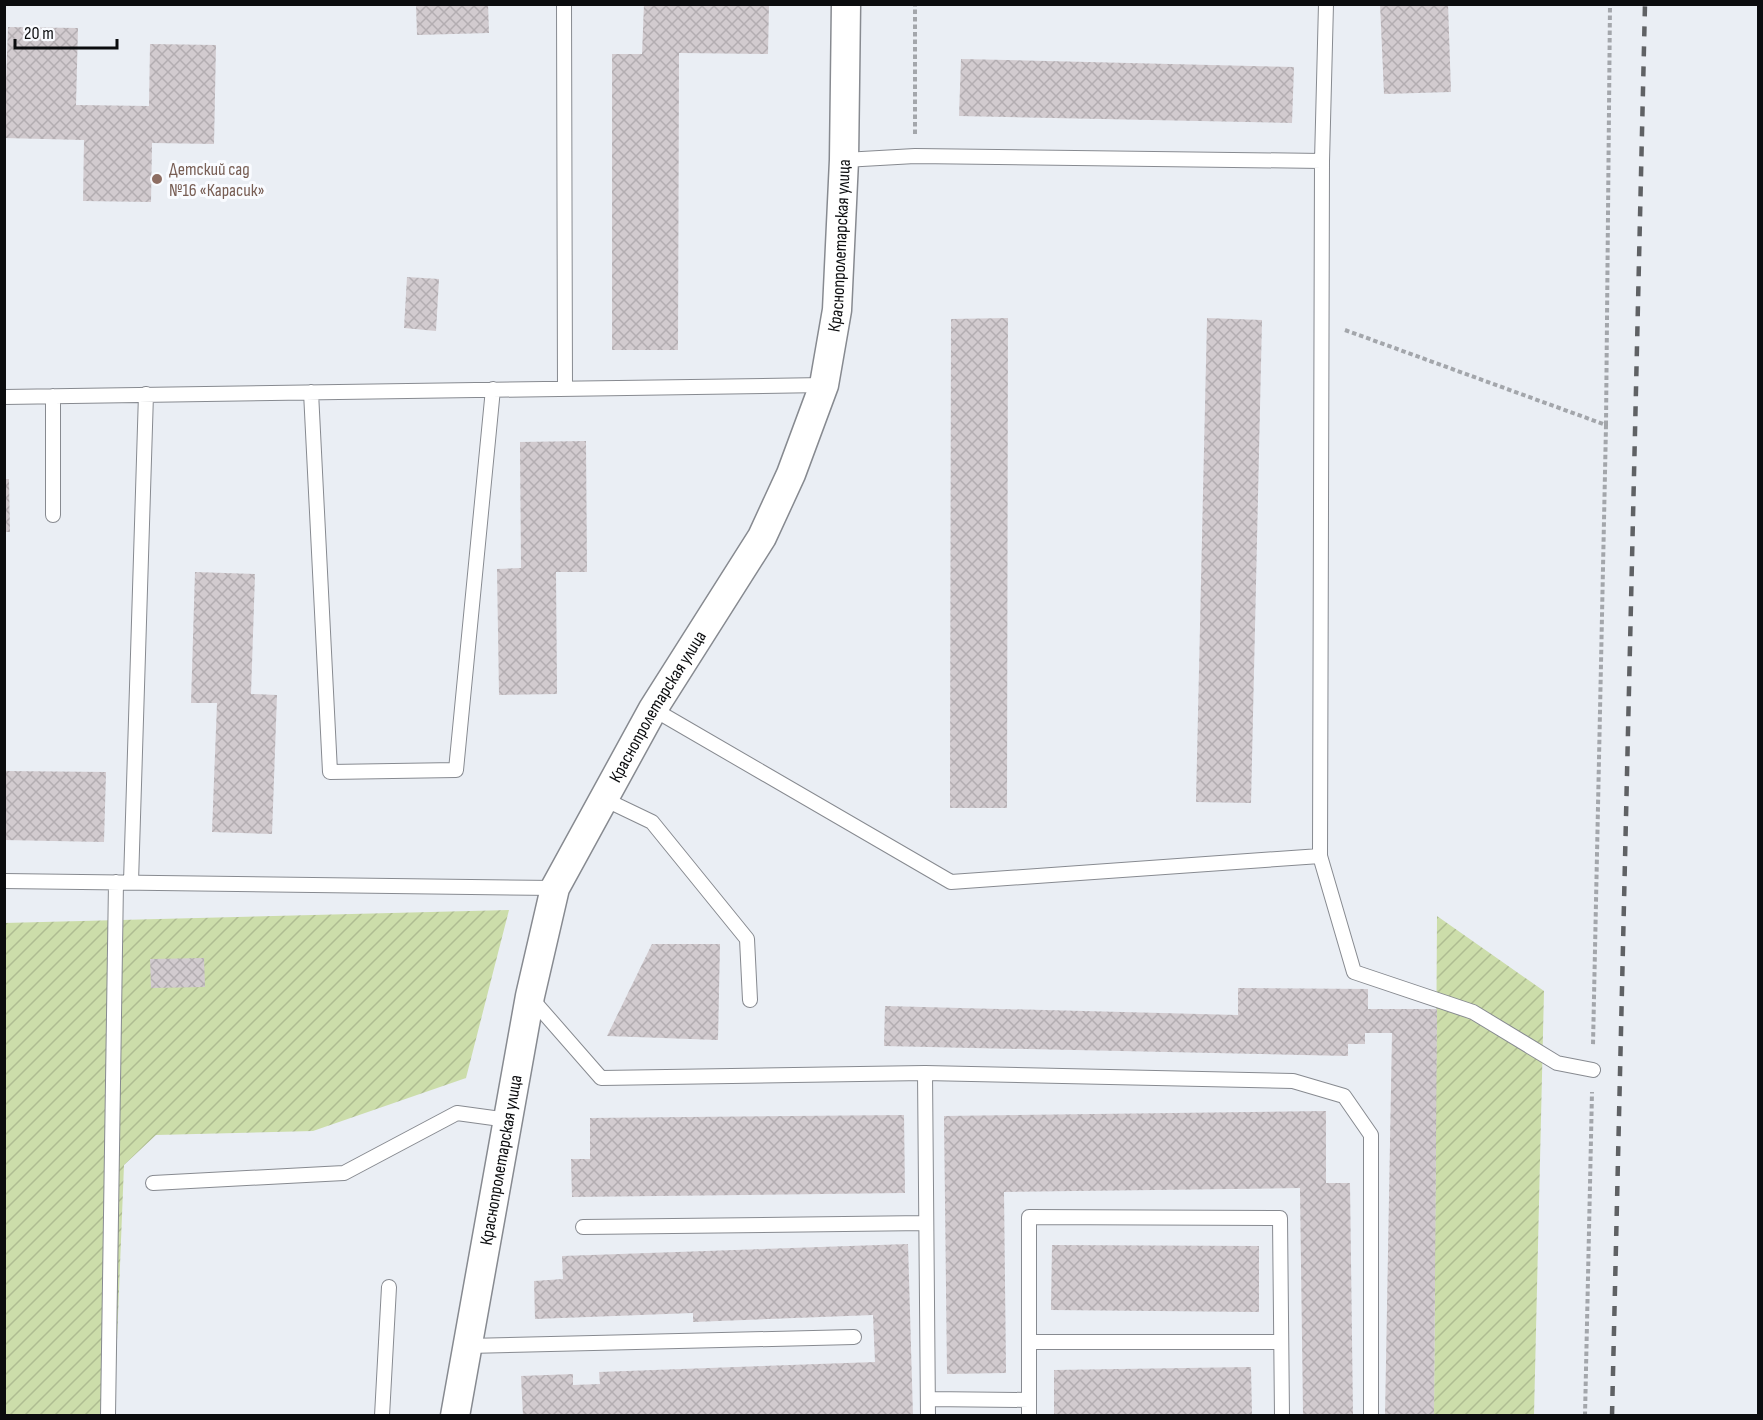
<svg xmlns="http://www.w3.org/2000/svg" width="1763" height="1420" font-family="'Sofia Sans Condensed',sans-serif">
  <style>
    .garden { fill: url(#garden-furrows) }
    .building { fill: url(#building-cross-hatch) }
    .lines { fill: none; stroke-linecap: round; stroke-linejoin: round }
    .lane-casing { stroke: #878a90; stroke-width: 16 }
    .street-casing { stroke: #878a90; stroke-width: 31 }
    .path { stroke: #a3a6ab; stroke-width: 4; stroke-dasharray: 4.5 3; stroke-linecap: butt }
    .lane { stroke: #fff; stroke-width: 14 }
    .street { stroke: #fff; stroke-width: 28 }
    .rail { stroke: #5f6164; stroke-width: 4.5; stroke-dasharray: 10 10; stroke-linecap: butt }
    .education-dot { fill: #8d6e63; stroke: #f9fbff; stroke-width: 2 }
    .labels { text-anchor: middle; stroke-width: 6; stroke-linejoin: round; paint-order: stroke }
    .education-label { font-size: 18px; fill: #785e54; stroke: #f9fbff; text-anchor: start }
    .street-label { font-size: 18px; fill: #0b0c0e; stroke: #f9fbff }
  </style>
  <defs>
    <pattern id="garden-furrows" width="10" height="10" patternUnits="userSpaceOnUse" patternTransform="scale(1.5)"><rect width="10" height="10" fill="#cda"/><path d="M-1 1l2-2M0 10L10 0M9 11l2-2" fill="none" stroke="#aebc91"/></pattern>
    <pattern id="building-cross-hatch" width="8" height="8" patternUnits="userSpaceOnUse" patternTransform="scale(1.5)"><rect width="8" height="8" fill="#d2cbcf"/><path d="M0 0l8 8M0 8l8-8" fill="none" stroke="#b3adb1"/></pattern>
  </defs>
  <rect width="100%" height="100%" fill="#eaeef4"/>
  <path class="garden" d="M509,910L466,1078L313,1131L156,1135L124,1165L114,1416L5,1415L4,923Z
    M1437,916L1544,991L1534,1415L1434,1416Z"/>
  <path class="building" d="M416,4H488L489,33L417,35Z
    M644,4H769L768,54L679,53L678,350H612V54H642Z
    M1380,4H1448L1451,92L1384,94Z
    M8,27L78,28L76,105L149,106L150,44L216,45L214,144L152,143L151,202L83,201L84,140L4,138Z
    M961,59L1294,67L1292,123L959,116Z
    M407,277L439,279L436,331L404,328Z
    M1008,318L1007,808H950L951,319Z
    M1207,318L1262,320L1251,803L1196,802Z
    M586,441L587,572H556L557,694L499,695L497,569L521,568L520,442Z
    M4,479H9L10,532H4Z
    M195,572L255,574L251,694L277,695L272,834L212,832L217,703H191Z
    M4,771L106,772L104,842L4,840Z
    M652,944H720L718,1040L607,1036Z
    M204,958L205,987L151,988L150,959Z
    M1238,988L1368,989V1009H1437L1434,1416H1385L1392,1033H1365V1044H1348V1056L884,1046L885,1006L1238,1015Z
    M1326,1111V1183H1350L1353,1416H1303L1300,1188L1004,1192L1006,1373L947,1374L944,1116Z
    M904,1115L905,1193L572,1197L571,1159H590V1118Z
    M908,1244L913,1416H523L521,1376L573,1374V1385L600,1384L599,1372L875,1362L873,1315L693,1322V1313L535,1319L534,1281L563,1279L562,1256Z
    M1052,1245L1259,1246V1312L1051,1310Z
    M1251,1367L1252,1416H1054V1370Z"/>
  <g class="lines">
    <g class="lane-casing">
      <path id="lane" d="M564,4L565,389
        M1326,4L1322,161L1320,856L1354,972L1473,1012L1557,1063L1593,1070
        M844,160L915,156L1322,161
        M311,392L330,772L456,770L493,389
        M53,396V515
        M4,397L824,385
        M653,709L951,882L1320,856
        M604,799L652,822L747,939L750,1000
        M4,881L555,888
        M131,882L146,394
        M531,998L601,1078L925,1073L1293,1081L1344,1096L1371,1135V1416
        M925,1073L928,1416
        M153,1183L344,1173L457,1113L508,1120
        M583,1227L926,1223
        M1029,1342H1281
        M468,1346L854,1337
        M928,1399L1029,1400
        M108,1416L116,882
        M382,1416L389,1287
        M1029,1416V1217L1280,1218L1282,1416"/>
    </g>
    <g class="street-casing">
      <g id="street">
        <path id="s1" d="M455,1416L530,996L555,888L653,709L762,537L791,474L824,385L837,310L844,160L846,4"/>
      </g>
    </g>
    <path class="path" d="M915,134V4
      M1345,330L1606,425L1593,1045
      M1606,425L1610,4
      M1585,1416L1592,1092"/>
    <use href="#lane" class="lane"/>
    <use href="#street" class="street"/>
    <path class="rail" d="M1612,1416L1645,4"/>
  </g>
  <circle class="education-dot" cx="157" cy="179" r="6"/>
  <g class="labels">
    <g class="education-label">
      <text x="169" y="175">Детский сад<tspan x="169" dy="21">№16 «Карасик»</tspan></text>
    </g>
    <g class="street-label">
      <text dy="6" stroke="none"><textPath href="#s1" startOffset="1250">Краснопролетарская улица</textPath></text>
      <text dy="6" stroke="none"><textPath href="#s1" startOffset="746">Краснопролетарская улица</textPath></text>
      <text dy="6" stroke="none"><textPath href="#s1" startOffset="260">Краснопролетарская улица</textPath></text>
    </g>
  </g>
  <rect width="1763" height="1420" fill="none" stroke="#0b0c0e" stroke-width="12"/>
  <path d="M15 39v9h102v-9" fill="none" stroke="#0b0c0e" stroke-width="3"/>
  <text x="24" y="39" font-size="18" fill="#0b0c0e" stroke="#f9fbff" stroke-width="4.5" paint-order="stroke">20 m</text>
</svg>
